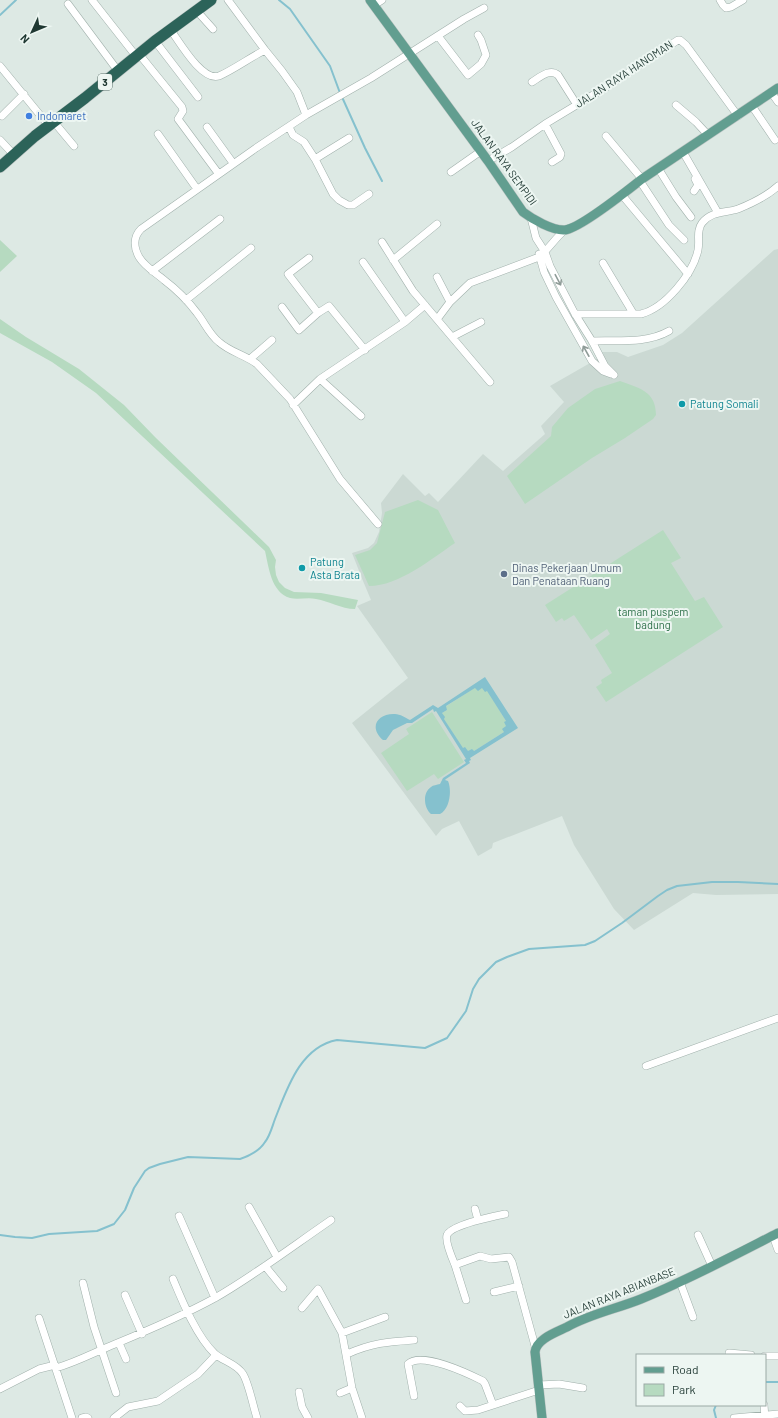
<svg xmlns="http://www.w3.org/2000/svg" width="778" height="1418" font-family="Barlow,sans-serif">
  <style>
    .built { fill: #cbd9d3 }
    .green { fill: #b6dac0 }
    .water { fill: #85c1ce; fill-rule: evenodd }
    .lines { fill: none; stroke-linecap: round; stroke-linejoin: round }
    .stream { stroke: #85c1ce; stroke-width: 2 }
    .minor-casing { stroke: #a0b0ab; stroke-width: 8 }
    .major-casing { stroke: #bcc3c2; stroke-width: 10 }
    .highway-casing { stroke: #bcc3c2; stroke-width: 12 }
    .minor { stroke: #fff; stroke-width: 7 }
    .major { stroke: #629e90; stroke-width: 9 }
    .highway { stroke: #2c6359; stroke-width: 11 }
    .oneway { stroke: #8f9c98 }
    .shop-dot { fill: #3f7fe0; stroke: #edf6f2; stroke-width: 1.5 }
    .culture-dot { fill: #0f9aa8; stroke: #edf6f2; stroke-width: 1.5 }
    .service-dot { fill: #5c6f8a; stroke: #edf6f2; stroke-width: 1.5 }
    .labels { text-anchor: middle; stroke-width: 4; stroke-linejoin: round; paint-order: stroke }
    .shield { fill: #edf6f2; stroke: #5d716c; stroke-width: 1 }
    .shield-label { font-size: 10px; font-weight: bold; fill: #1f3832 }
    .street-label { font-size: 11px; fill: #1f3832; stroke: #edf6f2 }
    .shop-label { font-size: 11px; fill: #366cbe; stroke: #edf6f2; text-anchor: start }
    .culture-label { font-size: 11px; fill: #0d838f; stroke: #edf6f2; text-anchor: start }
    .service-label { font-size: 11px; fill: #4e5e75; stroke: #edf6f2; text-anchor: start }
    .park-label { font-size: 11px; fill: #2a6e46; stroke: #edf6f2 }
  </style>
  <rect width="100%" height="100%" fill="#dde9e4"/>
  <path class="built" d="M778,249V894L716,895L693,893L634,930L614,909L574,845L562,816L493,843L492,848L478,856L459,821L442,829L436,836L352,723L408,678L357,606L371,600L363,581L352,553L368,548L374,543L379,532L382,513L381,503L403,474L425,496L429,493L438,502L483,454L503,471L545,434L541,426L564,402L550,386L604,355L602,352H617L628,357L663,345L682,333L774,250Z"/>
  <path class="green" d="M0,240L17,256L0,272Z
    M0,319L26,337L79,369L124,405L156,438L269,547L276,560L275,567L276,575L279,582L285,588L294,592L321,593L358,600L355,609C341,609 329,601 316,599C308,597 298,600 290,598C271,592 269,568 265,551L96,393L52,362L0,333Z
    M620,381C639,388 656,391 656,415L653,419L625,438L592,458L525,504L507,476L551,436L552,427L568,408L595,389Z
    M418,500L438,510L455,543C431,559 399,586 369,586L355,555L370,550L377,543L385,512Z
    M663,530L681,558L671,563L695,601L704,597L723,627L606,702L596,687L602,683L601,680L612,673L595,645L610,634L607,629L591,640L574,615L564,621L562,618L556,622L545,605Z
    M476,687L482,688L487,690L506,721V726L504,732L474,751H468L463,749L443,718L442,713L447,710L445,707Z
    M432,712L464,762L438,779L434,774L407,791L381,753L409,734L406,729Z"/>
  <path class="water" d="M485,677L518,728L470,758L471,760L469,761L470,763L446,779L445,780L448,781C452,790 450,809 440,814H431C424,808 422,793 431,787C433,785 437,785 440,784L443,778L466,763L464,760L466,759L436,711L434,712L433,709L412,723H407L393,730L386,740H383C368,727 378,713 395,714C400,714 406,718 410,720L433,705L438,708ZM475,688L478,691L482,688L485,692L487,691L506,721L504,722L506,726L502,729L504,732L474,751L472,749L468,751L465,747L463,748L444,719L445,717L442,713L447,710L446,706Z"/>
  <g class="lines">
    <path class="stream" d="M279,0L290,9L330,66L340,93
      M0,15L16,0
      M342,97L365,148L382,181
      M0,1235L15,1237L32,1238L49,1234L97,1231L114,1224L125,1210L134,1188L145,1171L149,1168L160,1164L188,1157L240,1159C249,1156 260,1150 265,1142C270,1136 272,1127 275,1119C287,1089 300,1047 337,1040L425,1048L447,1038L466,1011L473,989L479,979L496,962L507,957L529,949L585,945L595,941L622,923L658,896L667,890L677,886L712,882H738L778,884
      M765,1382H778
      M716,1418L714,1410L716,1405"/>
    <g class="minor-casing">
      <path id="minor" d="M92,0L136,56
        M228,0L265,50L282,71L297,92L306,115
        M720,0L723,5L726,8L731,7L743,0
        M68,4L118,71
        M374,5L382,0
        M196,10L213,29
        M170,29C179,41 202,82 219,76C233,70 251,57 265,50
        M438,36L468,75L481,64L486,55L481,40L478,35
        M155,41L198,97
        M139,54L182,107L183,111L178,119L218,173
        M0,66L49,126
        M532,82C540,77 550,68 558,75L577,105
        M771,92L778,102
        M676,105L696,122L708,135
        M752,106L775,140
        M2,116L24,94
        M54,122L74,146
        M545,124L561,154L560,157L552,162
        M207,127L233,163
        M289,127L293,135L304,142L315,159L333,194L339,200L348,205H353L369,194
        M158,134L197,189
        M606,136L642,179
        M0,140L14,155
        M683,152L718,213
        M315,159L349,138
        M488,161L512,147L545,124L608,86L678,40H680L686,45L738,116
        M658,168L676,197L691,217
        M451,172L481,151
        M640,181L669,225L684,240
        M694,191L698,185L695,179
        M622,195L688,274
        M531,218L536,238L545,252L550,266L575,314L592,341L605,366L614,375
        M382,242L413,291L490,382
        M539,254L544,272L556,297L592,361L603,371L611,374
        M309,258L288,274L318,313L329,306L365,350
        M393,260L437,224
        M363,262L405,322
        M603,263L633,313
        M152,271L220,219
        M437,277L450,302
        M186,300L251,248
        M282,307L299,330L318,313
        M575,314H641C665,308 693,274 698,250C700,241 696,231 702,223C711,211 725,213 738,209C753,203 767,196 778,186
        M438,318L450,302L470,283L539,257C549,249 555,238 565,230
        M452,337L481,322
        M592,341C618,340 646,344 669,331
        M250,359L272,340
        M320,379L361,416
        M293,405L320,379L405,322L425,305
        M378,524L340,479L290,399L257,364C245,355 230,352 219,342C209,334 205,323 197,313C188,301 176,289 164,280C156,273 145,267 139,257C134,248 133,237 141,229L256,148L306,115L371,78L464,19L484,8
        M646,1066L778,1018
        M249,1207L277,1257
        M475,1209L478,1220
        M179,1216L215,1298
        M698,1235L712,1266
        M773,1236L778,1250
        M455,1265C452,1258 445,1241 447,1235C451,1225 495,1216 505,1214
        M265,1266L283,1288
        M173,1279C183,1303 197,1337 215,1354C223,1361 237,1364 243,1374C249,1384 253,1406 257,1418
        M680,1282L693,1317
        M83,1283L94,1327L116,1393
        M494,1292L519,1286
        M125,1295L142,1334
        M466,1300L455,1265L480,1256L491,1259L509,1257L512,1262L535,1346
        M302,1308L318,1289L342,1333L352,1388L362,1418
        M39,1318L72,1418
        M342,1333L385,1317
        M119,1343L126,1359
        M729,1353L751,1355
        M347,1354C372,1343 386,1342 414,1340
        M765,1356H778
        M56,1368C77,1362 95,1352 115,1344C149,1330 182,1316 215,1298C255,1275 293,1246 331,1220
        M539,1385L559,1384L583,1388
        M0,1389L39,1369L55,1365
        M299,1392L302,1407L308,1418
        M340,1393L352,1388
        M414,1396L408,1364C421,1351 469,1374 483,1381L485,1384L493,1405
        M764,1405L765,1418
        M460,1406L465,1411L478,1410L539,1390
        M82,1418L86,1417L88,1418
        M114,1418L128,1407L158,1401L198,1374L216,1355
        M734,1418L778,1414"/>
    </g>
    <g class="major-casing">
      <path id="major" d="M370,0L488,161L523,212C532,219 553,231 565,230C581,228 628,190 642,179L778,88
        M542,1418L535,1352C536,1339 557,1332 567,1327C590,1314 616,1309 641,1299C688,1280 733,1256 778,1233"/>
    </g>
    <g class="highway-casing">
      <path id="highway" d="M0,167L35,136L85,98L155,41L211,0"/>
    </g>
    <use href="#minor" class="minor"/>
    <use href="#major" class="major"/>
    <use href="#highway" class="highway"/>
  </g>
  <defs><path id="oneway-shaft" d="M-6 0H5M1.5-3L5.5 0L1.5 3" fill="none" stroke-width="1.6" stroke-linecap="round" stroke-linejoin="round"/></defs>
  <g class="oneway">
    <use href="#oneway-shaft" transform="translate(558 280) rotate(62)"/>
    <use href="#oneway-shaft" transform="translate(586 351) rotate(-119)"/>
  </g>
  <circle class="shop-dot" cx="29" cy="116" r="4"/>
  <g class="culture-dot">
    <circle cx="682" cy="404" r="4"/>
    <circle cx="302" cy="568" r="4"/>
  </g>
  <circle class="service-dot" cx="504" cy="574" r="4"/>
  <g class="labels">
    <rect class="shield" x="98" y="74" width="14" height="16" rx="3"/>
    <g class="shield-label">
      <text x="105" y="86">3</text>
    </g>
    <g class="street-label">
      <text transform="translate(624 74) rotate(-33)" y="4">JALAN RAYA HANOMAN</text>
      <text transform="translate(504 162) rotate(54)" y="4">JALAN RAYA SEMPIDI</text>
      <text transform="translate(619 1293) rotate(-22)" y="4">JALAN RAYA ABIANBASE</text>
    </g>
    <g class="shop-label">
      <text x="37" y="120">Indomaret</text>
    </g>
    <g class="culture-label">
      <text x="690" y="408">Patung Somali</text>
      <text x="310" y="566">Patung<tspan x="310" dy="13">Asta Brata</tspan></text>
    </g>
    <g class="service-label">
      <text x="512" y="572">Dinas Pekerjaan Umum<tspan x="512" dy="13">Dan Penataan Ruang</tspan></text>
    </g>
    <g class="park-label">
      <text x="653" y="616">taman puspem<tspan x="653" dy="13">badung</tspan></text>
    </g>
  </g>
  <rect x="636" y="1354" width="130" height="52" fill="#edf6f2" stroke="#9baaa5"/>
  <rect x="644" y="1367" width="20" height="6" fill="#629e90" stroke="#9baaa5"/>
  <text x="672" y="1374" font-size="12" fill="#1f3832">Road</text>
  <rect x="644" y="1384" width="20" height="12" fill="#b6dac0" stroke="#9baaa5"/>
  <text x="672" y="1394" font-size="12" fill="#1f3832">Park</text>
  <g transform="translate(32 32) rotate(226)" stroke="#edf6f2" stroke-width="3" paint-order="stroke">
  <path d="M0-3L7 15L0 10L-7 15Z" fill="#1f3832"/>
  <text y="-6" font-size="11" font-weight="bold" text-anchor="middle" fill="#1f3832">N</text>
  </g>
</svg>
